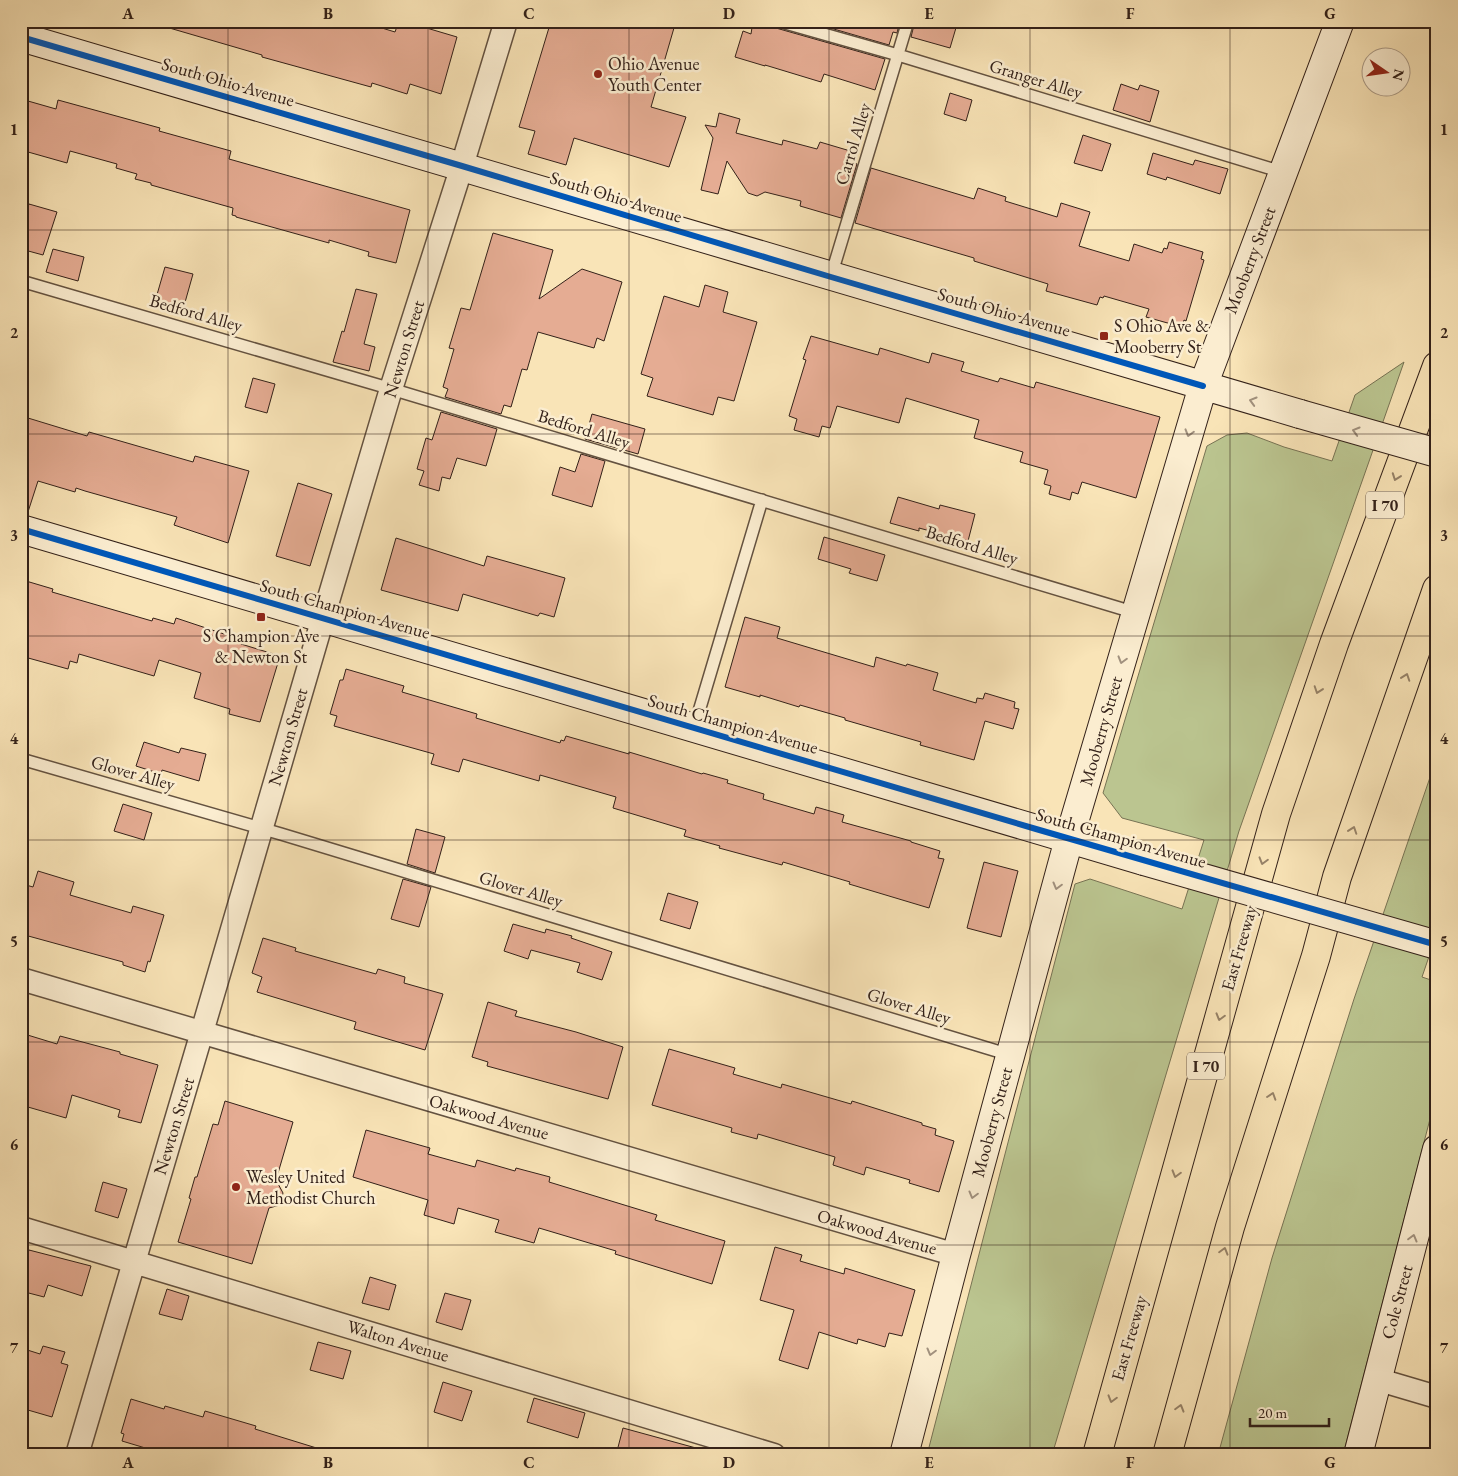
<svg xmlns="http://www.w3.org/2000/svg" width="1458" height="1476" font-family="'EB Garamond',serif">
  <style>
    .green { fill: #bbc590; stroke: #777354 }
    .building { fill: #e5ac93; stroke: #332119 }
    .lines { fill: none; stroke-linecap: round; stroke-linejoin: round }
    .lane-casing { stroke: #645240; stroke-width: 14 }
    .street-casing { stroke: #645240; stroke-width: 25 }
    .secondary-casing { stroke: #332119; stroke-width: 30 }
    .highway-casing { stroke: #332119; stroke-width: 30 }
    .lane { stroke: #fbedd0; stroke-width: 11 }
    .street { stroke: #fbedd0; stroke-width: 22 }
    .secondary { stroke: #fbedd0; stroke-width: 28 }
    .highway { stroke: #f9e4b7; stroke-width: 28 }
    .secondary-bridge-casing { stroke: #332119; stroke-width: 30; stroke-linecap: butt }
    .secondary-bridge { stroke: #fbedd0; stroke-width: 28 }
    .cycleway-casing { stroke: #fbedd0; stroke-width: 9 }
    .cycleway { stroke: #0057b8; stroke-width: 6 }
    .oneway { stroke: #a1917e }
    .oneway2 { stroke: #968268 }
    .grid { fill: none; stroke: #332119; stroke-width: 1; stroke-opacity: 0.55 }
    .poi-dot { fill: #8f2418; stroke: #fbedd0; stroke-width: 2 }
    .labels { text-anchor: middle; stroke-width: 5; stroke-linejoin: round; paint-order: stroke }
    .shield { fill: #fbedd0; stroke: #6f5e50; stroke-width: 1 }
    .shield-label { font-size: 16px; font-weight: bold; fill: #332119 }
    .poi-label { font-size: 18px; fill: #332119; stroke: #fbedd0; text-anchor: start }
    .street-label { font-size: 18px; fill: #332119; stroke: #fbedd0 }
    .neatline { fill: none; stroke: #332119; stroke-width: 2 }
    .grid-label { font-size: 16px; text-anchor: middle; font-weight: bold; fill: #332119 }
  </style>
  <rect width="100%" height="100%" fill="#f9e4b7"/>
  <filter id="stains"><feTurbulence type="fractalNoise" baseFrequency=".004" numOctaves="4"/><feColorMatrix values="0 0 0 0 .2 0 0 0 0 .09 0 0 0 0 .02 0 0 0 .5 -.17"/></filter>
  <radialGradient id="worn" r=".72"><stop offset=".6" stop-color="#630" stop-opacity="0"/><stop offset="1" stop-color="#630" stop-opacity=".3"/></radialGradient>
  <path class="green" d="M1404,362L1239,831L1052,1455H927L1075,884L1090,879L1182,909L1204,840L1122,818L1103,793L1207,446L1227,435L1247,433L1284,447L1332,461L1355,395Z
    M1437,757V933L1422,977L1437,982V1092L1343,1455H1218L1272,1258L1354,999Z"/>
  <path class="building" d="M167,21H359L395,32L399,21H403L457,37L441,94L410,84L407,94L372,83L371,87L262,57V55L166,27Z
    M551,21H676L651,107L686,117L669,167L574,138L566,165L528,154L535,131L519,127Z
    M753,21H771L772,26L776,28L885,59L875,90L824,74L821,82L765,65V66L735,57L743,31L751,34Z
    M806,21H900L897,33L893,32L889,45Z
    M915,21H958L950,48L911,37Z
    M1121,84L1138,90L1140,85L1159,91L1150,122L1113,110Z
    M950,93L972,100L966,121L944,114Z
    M21,99L56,109L58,100L160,128L159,131L231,151L229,159L410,210L396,263L368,256L369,252L329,240V243L236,217V216L232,215L233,208L151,185V183L135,179L137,174L116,168L117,164L70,151L67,163L21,150Z
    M719,113L740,119L736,133L782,145L783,140L817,149L820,142L857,153L854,163L857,164L841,218L800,206L801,201L765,192L757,196L748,193L727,161L718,194L701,190L713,138L705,125L716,127Z
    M1083,135L1111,144L1102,171L1074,163Z
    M1153,153L1193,165L1195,160L1228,169L1220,194L1167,177L1166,180L1147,174Z
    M871,168L974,199L978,188L1006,197L1005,201L1057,217L1061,203L1090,212L1079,246L1129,261L1134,244L1162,253L1164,248L1167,249L1169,242L1203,252L1201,259L1204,260L1186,321L1184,320L1182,327L1146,317L1149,309L1104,296L1103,298L1100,297L1097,305L1046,291L1048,284L974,261V258L855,223Z
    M29,204L57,212L43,255L21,249V229Z
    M493,233L553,250L539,299L582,269L622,282L604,341L597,338L594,348L538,332L527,370L522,369L511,407L504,405L501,414L445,397L448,389L443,387L454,349L449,348L461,308L470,310Z
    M53,249L84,257L78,281L46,272Z
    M165,267L193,274L182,313L154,305Z
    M705,285L728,292L723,312L757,322L734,401L718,397L713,415L647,396L653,378L641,374L664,296L699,307Z
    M356,289L377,294L364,344L375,347L369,371L333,362L342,331L344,332Z
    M811,336L878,355L880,348L929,363L932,353L964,362L961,371L998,382L1000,378L1034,388L1036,382L1160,417L1136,498L1082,482L1078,494L1072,492L1070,500L1049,494L1051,486L1044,484L1048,470L1020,462L1023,452L974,438L979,420L906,398L899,423L837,406L830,428L822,426L819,437L794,430L797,419L789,416L806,360L803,359Z
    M253,378L275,384L267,413L245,407Z
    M441,412L497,429L486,466L457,458L450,479L442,477L439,491L419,485L424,471L417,469L426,438L432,440Z
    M592,414L645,429L638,454L585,439Z
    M28,418L87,436L89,432L193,462L195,456L249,471L228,543L174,525L177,517L85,491L76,488L75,492L38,481L27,515L21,514V440Z
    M581,454L605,461L592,507L552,495L560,467L575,472Z
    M298,483L332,494L310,566L276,556Z
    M898,497L939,509L940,505L975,514L968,541L919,528V531L890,523Z
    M824,537L885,555L877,581L849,573L851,569L818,559Z
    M396,538L484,566L487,556L565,578L554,617L540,613L538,616L463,594L458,611L381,590Z
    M26,581L53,589L52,592L152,621L153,618L174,624L176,618L242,640L241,644L280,656L260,722L229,714L230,709L194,698L201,673L159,660L154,676L79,654L77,663L70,661L68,669L21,656V596Z
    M745,617L780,627L777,638L874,667L876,657L906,666L907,664L938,673L933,690L976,703L977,698L983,699L985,693L1015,702L1014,708L1019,709L1013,729L985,721L974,760L920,745L921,742L845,720V718L800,705L799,707L760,695V697L725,687Z
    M346,669L404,686L402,692L477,714L476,718L560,743L561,740L564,741L566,736L629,754V752L702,774L703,773L728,780L727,783L764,794L763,799L814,814L816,807L844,815L842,822L911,841V842L940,851L938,858L944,859L929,908L849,884L850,882L783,862L782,865L719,848L720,846L684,836L686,830L613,808L616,797L540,775L539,781L463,759L459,772L431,764L434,754L334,726L337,716L330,714L340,680H343Z
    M144,742L179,753L181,748L206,754L199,781L162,770L161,774L136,766Z
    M123,804L152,813L144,840L114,831Z
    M416,829L445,837L435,873L407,864Z
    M984,862L1018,871L1001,937L967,928Z
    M38,871L74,882L70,895L131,913L133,906L164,915L150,962L148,961L145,972L123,965V962L21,934V901L26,885L33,887Z
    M403,879L431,887L419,927L391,919Z
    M668,893L698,902L690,929L660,920Z
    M513,924L545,933L546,929L572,936L571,938L612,952L602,980L577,972L580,963L531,950L528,959L504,951Z
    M263,938L296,948L295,951L376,974L378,969L405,977L404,983L443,994L425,1050L354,1029L356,1022L257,992L262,977L252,973Z
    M488,1002L517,1011L515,1016L576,1032L623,1047L608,1099L487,1066L488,1062L472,1057Z
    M21,1033L57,1044L60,1036L120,1052V1054L158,1065L141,1123L118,1117L120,1110L72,1095L66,1118L21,1105Z
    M669,1049L735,1068L733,1074L781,1088L782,1084L851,1104L852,1101L922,1123V1125L936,1129L935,1135L954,1141L939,1192L909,1183L910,1180L866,1167L864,1175L833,1165L835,1157L758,1134L757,1139L731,1132L732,1128L652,1105Z
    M225,1101L293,1122L276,1180L283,1193L280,1205L269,1208L252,1264L178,1242L191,1199L189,1198L195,1177H197L213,1124L218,1125Z
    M366,1130L430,1148L428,1154L475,1167L477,1160L515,1171L516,1168L550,1177L549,1182L657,1215L655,1220L725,1241L712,1284L615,1254L616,1251L539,1228L534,1243L495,1232L499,1220L458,1208L454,1224L424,1215L428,1200L353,1177Z
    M103,1182L127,1189L118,1218L95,1211Z
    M775,1247L802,1255L800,1261L844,1274L845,1268L915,1290L902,1336L889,1333L885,1347L858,1339L857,1344L819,1332L808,1369L779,1360L794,1310L760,1300Z
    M29,1250L91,1266L82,1296L48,1285L44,1297L21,1291V1276Z
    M370,1277L396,1285L389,1310L362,1303Z
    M167,1289L189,1296L182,1320L159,1314Z
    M445,1293L471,1300L462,1330L436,1322Z
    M318,1342L351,1351L343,1379L310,1370Z
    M43,1346L65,1352L61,1363L68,1365L52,1417L21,1408V1348L40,1354Z
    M443,1382L472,1391L462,1421L434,1412Z
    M534,1398L585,1413L578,1438L527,1422Z
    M131,1399L164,1409L165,1406L203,1417L205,1411L256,1426L255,1429L323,1450L322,1455H168L152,1450L122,1441L124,1434L121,1433Z
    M623,1428L696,1448L695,1455H616Z"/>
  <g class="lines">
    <g class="lane-casing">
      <path id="lane" d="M778,21L898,55L1282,172
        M831,276L908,21
        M21,281L378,385L1136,613
        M694,728L762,500
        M21,759L281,834L1010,1055"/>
    </g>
    <g class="street-casing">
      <path id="street" d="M21,979L956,1255
        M21,1228L774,1455
        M1376,1379L1437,1397
        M77,1455L202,1032L323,618L391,389L462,166L506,21"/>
    </g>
    <g class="secondary-casing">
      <path id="secondary" d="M21,37L1300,414
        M21,529L1144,861
        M904,1455L956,1255L1069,839L1203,386L1340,21
        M1358,1455L1437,1149"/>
    </g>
    <g class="highway-casing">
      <path id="highway" d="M1097,1455L1276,814L1334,644L1437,366
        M1167,1455L1230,1227L1316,956L1337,877L1437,589"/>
    </g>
    <use href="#lane" class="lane"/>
    <use href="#street" class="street"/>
    <use href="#secondary" class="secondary"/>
    <use href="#highway" class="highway"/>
    <g class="secondary-bridge-casing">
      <path id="secondary-bridge" d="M1300,414L1437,453
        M1144,861L1437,945"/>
    </g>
    <use href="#secondary-bridge" class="secondary-bridge"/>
    <g class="cycleway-casing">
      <path id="cycleway" d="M21,37L462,166L831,277L1203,386
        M21,529L1036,829L1437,945"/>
    </g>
    <use href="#cycleway" class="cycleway"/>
  </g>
  <defs><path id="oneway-chevron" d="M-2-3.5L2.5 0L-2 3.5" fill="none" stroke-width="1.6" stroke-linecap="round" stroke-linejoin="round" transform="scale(1.25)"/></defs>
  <g class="oneway">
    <use href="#oneway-chevron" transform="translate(1253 401) rotate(-164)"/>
    <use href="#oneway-chevron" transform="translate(1356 431) rotate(-164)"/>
    <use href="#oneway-chevron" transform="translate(1189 433) rotate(106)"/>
    <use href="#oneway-chevron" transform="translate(1122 660) rotate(106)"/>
    <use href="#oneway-chevron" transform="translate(1057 886) rotate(105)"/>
    <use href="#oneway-chevron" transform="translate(973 1195) rotate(105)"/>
    <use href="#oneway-chevron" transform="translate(1413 1238) rotate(-75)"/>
    <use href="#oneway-chevron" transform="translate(931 1352) rotate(105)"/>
  </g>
  <g class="oneway2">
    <use href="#oneway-chevron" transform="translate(1396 477) rotate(110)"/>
    <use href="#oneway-chevron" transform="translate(1406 677) rotate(-71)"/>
    <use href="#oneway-chevron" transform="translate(1318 690) rotate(109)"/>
    <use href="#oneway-chevron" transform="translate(1353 830) rotate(-71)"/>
    <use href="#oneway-chevron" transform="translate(1263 861) rotate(106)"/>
    <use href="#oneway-chevron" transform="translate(1220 1017) rotate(106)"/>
    <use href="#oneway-chevron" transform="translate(1272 1096) rotate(-72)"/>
    <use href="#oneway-chevron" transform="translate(1176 1174) rotate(106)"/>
    <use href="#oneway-chevron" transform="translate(1224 1251) rotate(-74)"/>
    <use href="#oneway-chevron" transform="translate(1112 1399) rotate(106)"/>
    <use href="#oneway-chevron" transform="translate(1180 1408) rotate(-74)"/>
  </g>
  <path class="grid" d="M228,21V1455M428,21V1455M629,21V1455M829,21V1455M1030,21V1455M1230,21V1455M21,230H1437M21,434H1437M21,636H1437M21,840H1437M21,1042H1437M21,1245H1437"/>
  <g class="poi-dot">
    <circle cx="598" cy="74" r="5"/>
    <rect x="1099" y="331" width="10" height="10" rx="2.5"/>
    <rect x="256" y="612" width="10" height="10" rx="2.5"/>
    <circle cx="236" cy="1187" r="5"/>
  </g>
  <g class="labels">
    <g class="shield">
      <rect x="1366" y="491.5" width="38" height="27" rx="4"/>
      <rect x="1187" y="1052.5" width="38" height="27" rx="4"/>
    </g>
    <g class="shield-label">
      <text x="1385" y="511">I 70</text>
      <text x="1206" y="1072">I 70</text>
    </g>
    <g class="poi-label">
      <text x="608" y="70">Ohio Avenue<tspan x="608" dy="21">Youth Center</tspan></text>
      <text x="1114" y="332">S Ohio Ave &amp;<tspan x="1114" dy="21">Mooberry St</tspan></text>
      <text x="261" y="642" text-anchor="middle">S Champion Ave<tspan x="261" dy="21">&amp; Newton St</tspan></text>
      <text x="246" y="1183">Wesley United<tspan x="246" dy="21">Methodist Church</tspan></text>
    </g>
    <g class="street-label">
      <text transform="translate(1036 79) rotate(17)" y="6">Granger Alley</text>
      <text transform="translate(228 82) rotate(16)" y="6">South Ohio Avenue</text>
      <text transform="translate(853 144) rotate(-73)" y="6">Carrol Alley</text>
      <text transform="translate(616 197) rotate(17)" y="6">South Ohio Avenue</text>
      <text transform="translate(1250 260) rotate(-69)" y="6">Mooberry Street</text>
      <text transform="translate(1004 312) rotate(16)" y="6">South Ohio Avenue</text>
      <text transform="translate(196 313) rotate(16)" y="6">Bedford Alley</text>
      <text transform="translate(404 349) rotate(-73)" y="6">Newton Street</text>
      <text transform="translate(584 429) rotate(17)" y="6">Bedford Alley</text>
      <text transform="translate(972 545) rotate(17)" y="6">Bedford Alley</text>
      <text transform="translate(345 609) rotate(16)" y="6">South Champion Avenue</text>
      <text transform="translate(733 724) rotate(16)" y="6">South Champion Avenue</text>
      <text transform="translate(1101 731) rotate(-74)" y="6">Mooberry Street</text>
      <text transform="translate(288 737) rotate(-74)" y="6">Newton Street</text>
      <text transform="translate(133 773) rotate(16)" y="6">Glover Alley</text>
      <text transform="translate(1121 838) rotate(16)" y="6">South Champion Avenue</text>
      <text transform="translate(521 889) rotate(17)" y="6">Glover Alley</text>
      <text transform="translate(1239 948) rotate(-74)" y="6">East Freeway</text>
      <text transform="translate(909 1006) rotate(17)" y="6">Glover Alley</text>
      <text transform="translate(489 1117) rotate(16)" y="6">Oakwood Avenue</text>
      <text transform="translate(992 1122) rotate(-75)" y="6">Mooberry Street</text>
      <text transform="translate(174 1126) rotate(-73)" y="6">Newton Street</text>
      <text transform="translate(877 1232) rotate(16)" y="6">Oakwood Avenue</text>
      <text transform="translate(1397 1302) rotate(-75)" y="6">Cole Street</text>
      <text transform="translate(1129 1338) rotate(-74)" y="6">East Freeway</text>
      <text transform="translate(398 1341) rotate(17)" y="6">Walton Avenue</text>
    </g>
  </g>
  <rect width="1458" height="1476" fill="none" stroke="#f9e4b7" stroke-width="55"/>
  <g transform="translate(1386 72) rotate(103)"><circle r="24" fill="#fbedd0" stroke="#ab9b87"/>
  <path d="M0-4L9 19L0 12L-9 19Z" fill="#8f2418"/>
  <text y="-8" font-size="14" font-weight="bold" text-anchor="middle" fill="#332119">N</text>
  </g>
  <path d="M1250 1418v8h79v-8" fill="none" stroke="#332119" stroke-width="2.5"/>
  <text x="1258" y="1418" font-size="15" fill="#332119" stroke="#fbedd0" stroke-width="4" paint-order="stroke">20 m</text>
  <rect x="28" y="28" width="1402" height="1420" class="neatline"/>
  <g class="grid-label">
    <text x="128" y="19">A</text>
    <text x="328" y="19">B</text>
    <text x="529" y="19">C</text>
    <text x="729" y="19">D</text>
    <text x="929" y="19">E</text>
    <text x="1130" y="19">F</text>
    <text x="1330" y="19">G</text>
    <text x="14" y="135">1</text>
    <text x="1444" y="135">1</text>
    <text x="14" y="338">2</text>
    <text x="1444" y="338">2</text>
    <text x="14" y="541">3</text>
    <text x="1444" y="541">3</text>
    <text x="14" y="744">4</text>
    <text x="1444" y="744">4</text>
    <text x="14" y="947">5</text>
    <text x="1444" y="947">5</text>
    <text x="14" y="1150">6</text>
    <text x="1444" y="1150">6</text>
    <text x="14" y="1353">7</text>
    <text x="1444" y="1353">7</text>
    <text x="128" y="1468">A</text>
    <text x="328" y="1468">B</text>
    <text x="529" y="1468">C</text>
    <text x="729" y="1468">D</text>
    <text x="929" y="1468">E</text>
    <text x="1130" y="1468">F</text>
    <text x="1330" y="1468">G</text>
  </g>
  <rect width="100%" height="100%" filter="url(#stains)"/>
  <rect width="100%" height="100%" fill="url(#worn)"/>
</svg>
